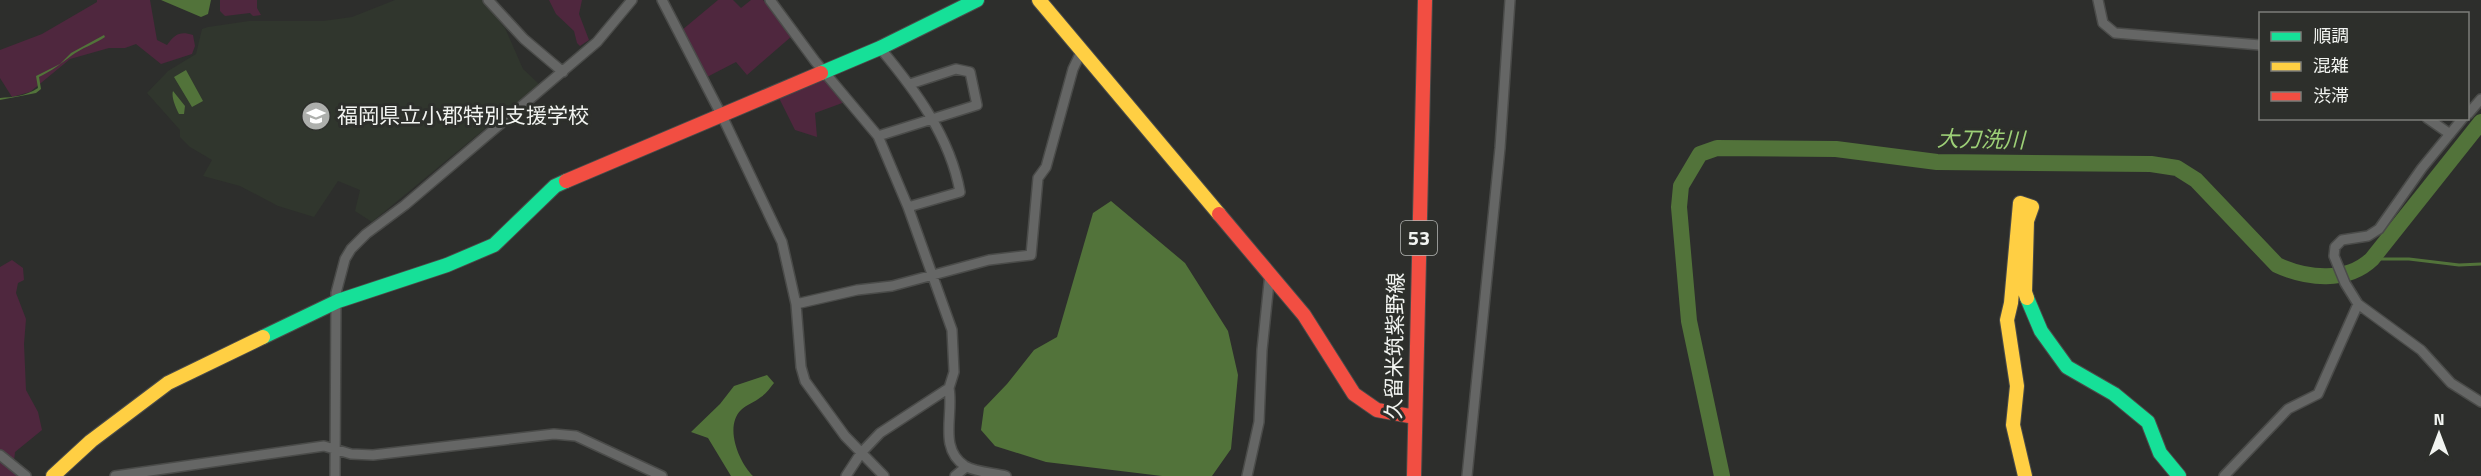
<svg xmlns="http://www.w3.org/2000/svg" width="2481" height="476" font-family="'Titillium Web','Noto Sans JP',sans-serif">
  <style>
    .built { fill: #30362d }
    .green { fill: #4f273e }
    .water { fill: #52733a }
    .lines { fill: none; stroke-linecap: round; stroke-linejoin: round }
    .stream { stroke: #52733a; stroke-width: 3 }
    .river { stroke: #52733a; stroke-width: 16 }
    .street-casing { stroke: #4a4b49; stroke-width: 12 }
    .fast-casing { stroke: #4a4b49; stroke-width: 16 }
    .slow-casing { stroke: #4a4b49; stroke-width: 16 }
    .jam-casing { stroke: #4a4b49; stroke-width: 16 }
    .street { stroke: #656665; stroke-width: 9 }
    .fast { stroke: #16e098; stroke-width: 14 }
    .slow { stroke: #ffcf43; stroke-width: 14 }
    .jam { stroke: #f24e42; stroke-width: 14 }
    .labels { text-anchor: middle; stroke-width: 6; stroke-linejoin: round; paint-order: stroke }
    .shield { fill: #2d2f2b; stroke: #b7b9b6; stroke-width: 1.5 }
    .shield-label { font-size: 20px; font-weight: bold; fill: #f2f4f1 }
    .poi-label { font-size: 21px; fill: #f2f4f1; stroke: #2d2f2b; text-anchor: start }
    .street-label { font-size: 21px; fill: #f2f4f1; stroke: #2d2f2b }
    .water-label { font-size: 22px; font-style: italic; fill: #9dd077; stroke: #2d2f2b }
  </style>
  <rect width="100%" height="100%" fill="#2d2e2c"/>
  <path class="built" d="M395,0H482L505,28L523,69L539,84L372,222L355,211L360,190L338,181L314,217L278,206L240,186L203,176L212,160L190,147L180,137V130L147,93L168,71L196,54L202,29L208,27L249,21H323L352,17Z"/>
  <path class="green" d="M97,0H150L157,40L167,45C175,34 180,31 193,35L195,46L192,54L161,64L136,44L125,48H109L70,59L30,92L12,97L0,78V50L42,34L97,2Z
    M220,0H257V8L261,15L253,16L250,13L225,16L220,11Z
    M549,0H582L579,14L589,40L580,46L577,43L574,31L556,14Z
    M718,0H733L741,8L751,0H763L792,36L747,75L736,62L707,77L682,30Z
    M824,77L845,102L815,113L817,137L795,130L778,96Z
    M12,260L23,268L24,280L18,283L16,293L26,319L24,344L26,390L38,412L42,430L15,452L13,470L20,476H0V267Z"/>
  <path class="water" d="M161,0H211L208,14L201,17Z
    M104,35L105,37C95,44 81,48 71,56C59,65 53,70 39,77L41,89L36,93L0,100V98C13,97 26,96 38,88L36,76L60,64L71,53Z
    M186,70L203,101L192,107L174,77Z
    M173,91L185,106L184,114H179C176,108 171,97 173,91Z
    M1111,201L1185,263L1228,331L1238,375L1231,449L1212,476H1162L1046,462L995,446L981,430L984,408L1007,384L1034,350L1057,337L1093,213Z
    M767,375L774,383C770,388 766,394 761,397C755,402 746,405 741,410C724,427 739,462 753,476H731L708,438L691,432L720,404L734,386Z"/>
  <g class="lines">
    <path class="stream" d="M2372,259H2409L2459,265L2481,264"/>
    <path class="river" d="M1722,476L1689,321L1679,207L1681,186L1700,154L1717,148L1836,149L1937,162L2151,164L2177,168L2196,180L2277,265C2307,279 2347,283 2372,259L2481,122"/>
    <g class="street-casing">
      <path id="street" d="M488,0L524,39L563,72
        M662,0L724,120L782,242L796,304L801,367L805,381L845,436L884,476
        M770,0L815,61L878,136L908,207L952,330L954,372L949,388L880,433L861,453L846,476
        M2098,0L2103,23L2115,33L2260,45
        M880,48C915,90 950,136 960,192L908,207
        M2468,114L2481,99
        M2427,118L2450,134
        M2463,118L2422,168L2379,229L2368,236L2342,240L2335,247L2334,256L2345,283L2358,304L2421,350L2451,383L2481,402
        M878,136L977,105L970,72L956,69L910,84
        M796,304L857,290L892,286L989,260L1031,255L1038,178L1046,167L1073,69L1082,50
        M949,388C954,415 938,448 965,466C975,472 994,473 1006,476
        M0,455L26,476
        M115,476L324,446L351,454L373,455L554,434L576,436L662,476
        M335,476L336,293L345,259L351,249L366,234L405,205L597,42L632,0
        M955,476L966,467
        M1247,476L1259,422L1262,350L1270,273
        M1467,476L1500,148L1510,0
        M2224,476L2288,409L2318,394L2358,304"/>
    </g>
    <g class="fast-casing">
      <path id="fast" d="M821,73L880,48L977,0
        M2027,298L2041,331L2067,367L2114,394L2148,422L2160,453L2179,476
        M263,337L338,301L447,265L494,245L555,186L566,181"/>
    </g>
    <g class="slow-casing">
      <path id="slow" d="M1039,0L1219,214
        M53,476L91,441L168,383L263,337
        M2025,476L2013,425L2017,386L2007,320L2011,303L2020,203L2032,207L2027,221L2025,292L2027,298"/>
    </g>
    <g class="jam-casing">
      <path id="jam" d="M566,181L821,73
        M1219,214L1304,315L1354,394L1377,410L1415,417
        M1414,476L1425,0"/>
    </g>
    <use href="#street" class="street"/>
    <use href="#fast" class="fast"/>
    <use href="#slow" class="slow"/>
    <use href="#jam" class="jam"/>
  </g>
  <defs>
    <g id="school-disc" transform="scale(1.5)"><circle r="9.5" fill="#adafac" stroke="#2d2f2b"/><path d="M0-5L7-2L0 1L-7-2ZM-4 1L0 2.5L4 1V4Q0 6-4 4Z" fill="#fff"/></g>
  </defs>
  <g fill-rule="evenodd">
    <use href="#school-disc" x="316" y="116"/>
  </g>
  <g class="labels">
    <rect class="shield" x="1401" y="221" width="36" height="34" rx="4.5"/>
    <g class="shield-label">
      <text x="1419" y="245">53</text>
    </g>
    <g class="poi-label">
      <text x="337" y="123">福岡県立小郡特別支援学校</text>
    </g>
    <g class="street-label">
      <text transform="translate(1395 346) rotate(-89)" y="7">久留米筑紫野線</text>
    </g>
    <g class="water-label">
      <text transform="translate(1981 139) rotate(1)" y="8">大刀洗川</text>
    </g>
  </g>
  <rect x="2259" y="12" width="210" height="108" fill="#2d2f2b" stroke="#7c7e7a" stroke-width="1.5"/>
  <rect x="2271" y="32" width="30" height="9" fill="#16e098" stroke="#7c7e7a" stroke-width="1.5"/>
  <text x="2313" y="42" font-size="18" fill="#f2f4f1">順調</text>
  <rect x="2271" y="62" width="30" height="9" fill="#ffcf43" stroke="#7c7e7a" stroke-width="1.5"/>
  <text x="2313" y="72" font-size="18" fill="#f2f4f1">混雑</text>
  <rect x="2271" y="92" width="30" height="9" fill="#f24e42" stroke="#7c7e7a" stroke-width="1.5"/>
  <text x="2313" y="102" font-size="18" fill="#f2f4f1">渋滞</text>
  <g transform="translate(2439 434)" stroke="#2d2f2b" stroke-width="4.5" paint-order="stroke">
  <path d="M0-4.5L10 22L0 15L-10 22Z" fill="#f2f4f1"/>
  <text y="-9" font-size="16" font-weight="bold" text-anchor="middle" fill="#f2f4f1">N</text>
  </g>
</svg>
